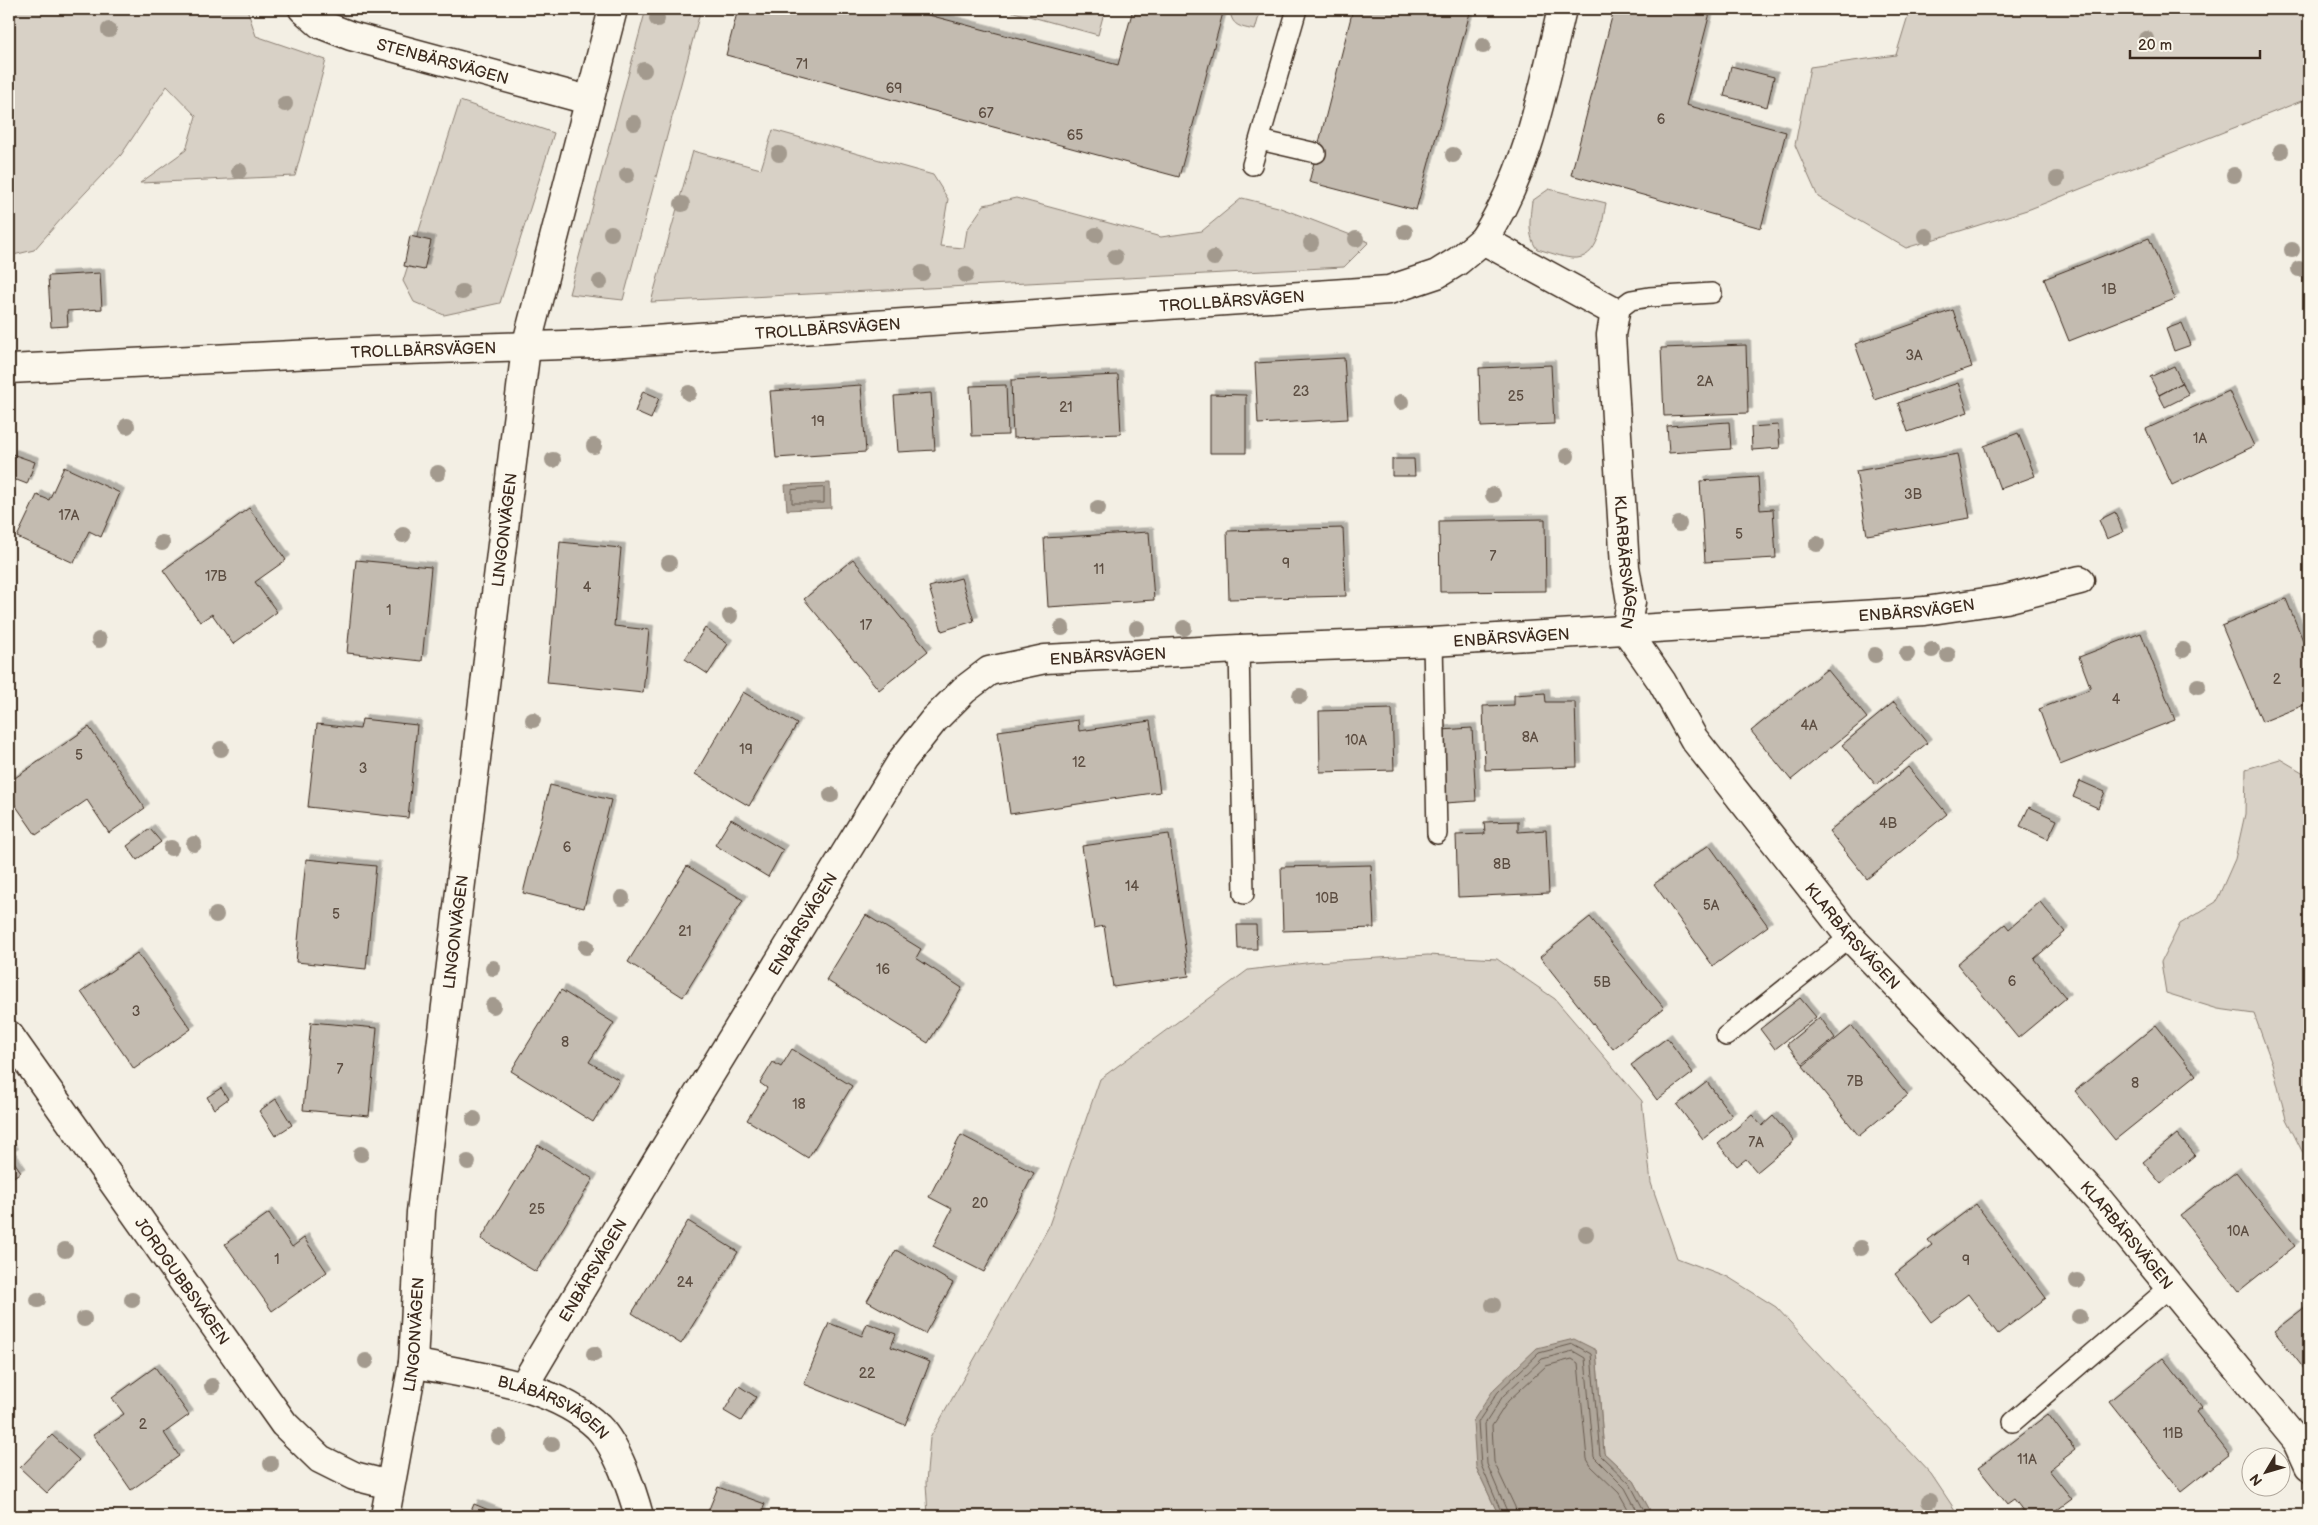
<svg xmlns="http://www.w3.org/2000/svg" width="2318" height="1525" font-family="'Balsamiq Sans',sans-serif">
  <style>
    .green { fill: #d8d1c6; stroke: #8a7e72 }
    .water { fill: #afa69a; stroke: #817468 }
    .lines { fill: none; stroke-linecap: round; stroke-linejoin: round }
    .shore { stroke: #695c50; stroke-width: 1 }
    .building { fill: #c3bbb0; stroke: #3b2a1e; filter: url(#shadow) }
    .service-casing { stroke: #3b2a1e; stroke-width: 22 }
    .minor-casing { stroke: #3b2a1e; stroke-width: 31 }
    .service { stroke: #fbf7ec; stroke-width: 19 }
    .minor { stroke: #fbf7ec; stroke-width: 28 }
    .tree { fill: #a39a8e }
    .labels { text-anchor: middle; stroke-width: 5; stroke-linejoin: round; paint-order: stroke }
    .number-label { font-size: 14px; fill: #5d4e42 }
    .street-label { font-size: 16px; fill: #3b2a1e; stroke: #fbf7ec }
  </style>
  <defs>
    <filter id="shadow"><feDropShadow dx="4.5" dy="-4.5" stdDeviation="0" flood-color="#0004"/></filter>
  </defs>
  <rect width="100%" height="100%" fill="#f3efe4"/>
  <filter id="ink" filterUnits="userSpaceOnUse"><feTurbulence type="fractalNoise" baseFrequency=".02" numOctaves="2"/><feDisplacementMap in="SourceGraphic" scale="10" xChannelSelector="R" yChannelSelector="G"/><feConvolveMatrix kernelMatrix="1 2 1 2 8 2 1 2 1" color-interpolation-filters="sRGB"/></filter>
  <g filter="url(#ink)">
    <path class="green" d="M9,9H247L256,36L326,60L295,176L140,183L186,150L196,116L167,86L121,155L69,210L34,250L9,256Z
      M646,9H701L623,300L569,294Z
      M1003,9H1105L1098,35Z
      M1230,9H1261L1255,30C1240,27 1231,26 1230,9Z
      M1910,9H2309V98L2030,209L1906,248L1818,197L1795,145L1810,67L1896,55Z
      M460,101L554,133L500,303L444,315L414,302L403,281Z
      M773,130L933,175L948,199L940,246L964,248L967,230L984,205L1016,198L1161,237L1202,231L1242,198L1278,207L1369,242L1344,267L651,302L693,151L761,169Z
      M1549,189L1606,203C1602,221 1600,261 1572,258C1561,257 1549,252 1537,249C1527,236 1530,217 1532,201Z
      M2280,759L2309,776V1165L2286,1119L2272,1063L2254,1014L2218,1009L2166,993L2161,962L2180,924L2216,902L2235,859L2245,814L2246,769Z
      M1428,955L1497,959L1555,999L1642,1101L1651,1183L1677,1258L1728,1277L1776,1307L1931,1474L1959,1516H1653L1634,1481L1604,1453L1596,1350L1476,1467L1499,1516H928L926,1483L930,1438L1048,1228L1100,1079L1248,970L1314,962Z"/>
    <path class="water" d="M830,483L831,508L787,510L785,485Z
      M1574,1339L1596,1350L1604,1453L1634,1481L1653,1516H1499L1476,1467L1473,1421L1494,1389L1537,1348Z"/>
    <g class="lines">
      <path class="shore" d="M824,488V503H792V490Z
        M1503,1516L1481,1465L1478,1422L1498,1392L1539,1353L1573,1344L1591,1354L1600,1455L1630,1484L1647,1516
        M1509,1516L1487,1464L1485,1424L1503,1396L1542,1359L1573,1351L1585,1358L1594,1457L1625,1488L1640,1516
        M1517,1516L1515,1507L1494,1462L1492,1426L1508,1401L1546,1366L1572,1359L1578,1363L1587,1459L1591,1466L1619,1493L1632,1516"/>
    </g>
    <path class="building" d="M738,9H906L1118,65L1133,9H1224L1179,177L726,55Z
      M1353,9H1471L1416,210L1309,182Z
      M1614,9H1711L1686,105L1786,132L1761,228L1571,175Z
      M1731,66L1774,77L1767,107L1724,96Z
      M410,236L431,241L424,270L404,266Z
      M2149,238L2175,299L2069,341L2044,279Z
      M100,273L102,309L67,311L68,326L51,327L48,276Z
      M1953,310L1972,367L1875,400L1855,344Z
      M2182,323L2191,345L2174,351L2166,329Z
      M1746,345L1748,413L1664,416L1661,348Z
      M1344,358L1348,419L1258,424L1255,363Z
      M1551,365L1554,424L1481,427L1479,368Z
      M2174,366L2182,383L2159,395L2150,377Z
      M1118,375L1121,434L1013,438L1011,380Z
      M1958,383L1968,412L1908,432L1898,403Z
      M2182,383L2189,395L2165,407L2159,395Z
      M861,385L866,452L776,458L770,391Z
      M1006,385L1008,435L972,436L970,386Z
      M643,391L659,398L651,419L635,412Z
      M2229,391L2254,446L2172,485L2146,429Z
      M931,393L935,450L898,452L894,396Z
      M1210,394L1246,395V453H1210Z
      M1729,422L1731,449L1669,453L1667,426Z
      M1778,425L1780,448L1752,450L1751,427Z
      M2018,433L2035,476L2000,489L1984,446Z
      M12,454L35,462L27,484L9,477V462Z
      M1958,454L1970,518L1867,535L1856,471Z
      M1392,459H1414L1415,476H1392Z
      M64,467L120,493L101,537L89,531L74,563L17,537L37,495L49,500Z
      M1758,477L1760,510L1773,509L1776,558L1705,562L1700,481Z
      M249,508L286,560L255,582L277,612L233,644L212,614L200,622L163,570Z
      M2115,512L2123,532L2107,539L2099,520Z
      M1545,519L1546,591L1440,592L1439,521Z
      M1343,528L1346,596L1229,599L1227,531Z
      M1149,532L1154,600L1048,607L1044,538Z
      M560,542L621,548L614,626L649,630L643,693L547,683Z
      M853,559L928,651L879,690L804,599Z
      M356,560L431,567L422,661L347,653Z
      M961,578L974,621L942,631L929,587Z
      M2286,599L2309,655V703L2262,722L2222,626Z
      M705,628L728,644L708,674L685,659Z
      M2141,633L2175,720L2060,765L2039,709L2091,689L2079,657Z
      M1827,669L1867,718L1791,780L1751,731Z
      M743,692L797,724L749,806L695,774Z
      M1545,693L1546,702H1575L1577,767L1485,770L1483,706L1514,705V695Z
      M1894,702L1927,743L1876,785L1842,745Z
      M1392,709L1394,770L1320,772L1319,711Z
      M362,719L417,725L408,818L308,807L317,724L360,729Z
      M1078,720L1079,731L1150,721L1160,792L1010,814L998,731Z
      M89,727L145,808L109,833L87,800L36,835L9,796V782Z
      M1472,728L1476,801L1445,803L1441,730Z
      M1908,767L1947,814L1867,879L1829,831Z
      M2080,781L2105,792L2098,808L2073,797Z
      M550,785L611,800L584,908L523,893Z
      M2029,807L2057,820L2048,839L2020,826Z
      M731,819L783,850L768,877L715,845Z
      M1518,821V832L1546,830L1549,893L1458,897L1456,835L1485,834L1484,822Z
      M150,829L161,842L137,860L127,846Z
      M1169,834L1189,976L1113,987L1104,926L1094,928L1082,846Z
      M1709,845L1768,926L1713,966L1654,884Z
      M306,859L376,866L366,969L296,962Z
      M1371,865L1374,928L1283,931L1281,867Z
      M687,866L743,900L683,997L628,962Z
      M2040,902L2065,932L2034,959L2066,998L2018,1038L1957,964L2005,924L2009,929Z
      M866,915L921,949L916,958L962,988L928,1043L826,980Z
      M1590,917L1664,1008L1613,1049L1540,957Z
      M1237,925H1256L1257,949H1238Z
      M137,953L191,1029L134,1069L81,992Z
      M561,990L614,1023L589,1062L619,1080L593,1122L511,1071Z
      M1800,998L1816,1017L1775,1049L1760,1029Z
      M1820,1017L1835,1038L1803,1064L1787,1044Z
      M311,1022L377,1028L369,1116L303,1110Z
      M2156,1025L2196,1075L2115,1140L2075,1091Z
      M1852,1026L1908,1095L1859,1136L1803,1066Z
      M1667,1038L1693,1073L1657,1100L1631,1065Z
      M792,1049L852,1086L808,1158L747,1120L767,1088L760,1083L773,1062L781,1067Z
      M1707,1082L1732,1116L1703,1139L1677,1105Z
      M221,1088L228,1099L214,1109L207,1097Z
      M276,1099L292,1125L275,1136L259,1111Z
      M1752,1115L1762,1126L1773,1116L1794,1141L1757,1172L1746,1159L1737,1166L1718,1144Z
      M2177,1134L2195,1155L2161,1184L2143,1162Z
      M961,1135L1034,1173L984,1272L933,1246L952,1209L929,1197Z
      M538,1145L593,1179L536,1272L481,1239Z
      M9,1146L14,1153L10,1156L21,1172L9,1180Z
      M2236,1172L2295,1246L2239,1291L2180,1215Z
      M1976,1204L2046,1298L1998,1334L1968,1294L1931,1322L1895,1274L1932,1245L1928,1240Z
      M269,1213L292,1247L304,1238L327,1272L272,1311L225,1244Z
      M688,1221L738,1252L681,1344L632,1313Z
      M896,1250L953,1283L925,1334L867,1301Z
      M2309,1304V1375L2274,1331Z
      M829,1323L862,1336L867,1323L896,1334L891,1347L930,1362L905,1425L804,1384Z
      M2163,1358L2202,1407L2196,1412L2229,1454L2181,1492L2109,1401Z
      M155,1367L189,1415L164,1433L179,1456L131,1490L93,1435L124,1414L112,1398Z
      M739,1386L756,1397L741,1421L724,1411Z
      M2048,1414L2075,1450L2049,1470L2072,1499L2049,1516H2027L2014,1499L2007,1504L1978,1468Z
      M52,1435L79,1460L47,1493L20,1468Z
      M718,1487L765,1504L760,1516H712L707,1514Z
      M474,1504L503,1516H469Z"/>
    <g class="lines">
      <g class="service-casing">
        <path id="service" d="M1260,140L1316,153
          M1252,165L1297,9
          M1615,312L1631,300L1649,297L1712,293
          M1433,642L1437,834
          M1239,649L1244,894
          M1726,1036L1850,937
          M2013,1422L2170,1287"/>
      </g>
      <g class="minor-casing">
        <g id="minor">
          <path id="s1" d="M303,9L320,24L351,36L588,100"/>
          <path d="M1483,240C1529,172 1543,88 1562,9"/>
          <path id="s2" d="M9,369L372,351L595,344L1389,290L1437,274L1458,261L1483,240L1615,312L1611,335L1625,567L1631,602L1626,630L1662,682L1694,739L1850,937L2014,1107L2098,1199L2298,1442L2309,1466"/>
          <path id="s3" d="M9,1035L284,1424L320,1459L354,1476L390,1485"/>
          <path id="s4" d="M413,1363C472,1376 552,1383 598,1427C617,1446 632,1490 639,1516"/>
          <path id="s5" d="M523,1387L659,1158L903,759L934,720L964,690L989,671L1045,659L1239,649L1433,642L1925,611L2006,599L2080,580"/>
          <path id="s6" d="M385,1516L413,1363L421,1212L526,347L613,9"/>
        </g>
      </g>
      <use href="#service" class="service"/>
      <use href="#minor" class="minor"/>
    </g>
    <g class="tree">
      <circle cx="657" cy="19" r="8"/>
      <circle cx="109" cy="30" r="8"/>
      <circle cx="2146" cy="39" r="8"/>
      <circle cx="1483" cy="46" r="8"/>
      <circle cx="644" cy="70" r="8"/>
      <circle cx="285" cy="104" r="8"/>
      <circle cx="634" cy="123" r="8"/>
      <circle cx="2281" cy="151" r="8"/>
      <circle cx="779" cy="154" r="8"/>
      <circle cx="1453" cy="155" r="8"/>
      <circle cx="239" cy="171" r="8"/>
      <circle cx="627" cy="175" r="8"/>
      <circle cx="2234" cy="175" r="8"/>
      <circle cx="2057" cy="179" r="8"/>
      <circle cx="682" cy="204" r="8"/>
      <circle cx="1405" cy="232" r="8"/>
      <circle cx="611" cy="233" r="8"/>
      <circle cx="1096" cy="235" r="8"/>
      <circle cx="1926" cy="236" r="8"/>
      <circle cx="1356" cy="239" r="8"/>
      <circle cx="1311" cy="243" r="8"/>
      <circle cx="2292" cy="250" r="8"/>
      <circle cx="1115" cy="257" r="8"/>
      <circle cx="1214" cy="258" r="8"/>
      <circle cx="2299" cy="269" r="8"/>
      <circle cx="922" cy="273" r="8"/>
      <circle cx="966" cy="275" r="8"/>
      <circle cx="600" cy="282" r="8"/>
      <circle cx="462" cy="292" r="8"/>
      <circle cx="689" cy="393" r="8"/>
      <circle cx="1401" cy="402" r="8"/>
      <circle cx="127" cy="426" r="8"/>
      <circle cx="594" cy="446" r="8"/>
      <circle cx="1567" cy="456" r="8"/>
      <circle cx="553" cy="460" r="8"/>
      <circle cx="438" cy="473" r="8"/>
      <circle cx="1493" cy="495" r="8"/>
      <circle cx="1098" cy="508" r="8"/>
      <circle cx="1679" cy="524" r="8"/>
      <circle cx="403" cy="535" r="8"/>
      <circle cx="162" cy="543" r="8"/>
      <circle cx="1817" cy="544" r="8"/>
      <circle cx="669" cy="563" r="8"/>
      <circle cx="730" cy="616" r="8"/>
      <circle cx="1062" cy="628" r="8"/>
      <circle cx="1137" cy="628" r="8"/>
      <circle cx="1184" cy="628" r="8"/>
      <circle cx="99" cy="640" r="8"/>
      <circle cx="1932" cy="650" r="8"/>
      <circle cx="2183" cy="650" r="8"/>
      <circle cx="1907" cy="654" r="8"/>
      <circle cx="1875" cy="655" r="8"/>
      <circle cx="1948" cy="655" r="8"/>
      <circle cx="2198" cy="686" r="8"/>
      <circle cx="1300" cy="696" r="8"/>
      <circle cx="533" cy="720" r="8"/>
      <circle cx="221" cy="749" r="8"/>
      <circle cx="831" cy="795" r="8"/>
      <circle cx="194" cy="844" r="8"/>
      <circle cx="171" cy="848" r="8"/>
      <circle cx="622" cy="898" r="8"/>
      <circle cx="216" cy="915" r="8"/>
      <circle cx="586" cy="947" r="8"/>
      <circle cx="493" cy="968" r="8"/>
      <circle cx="493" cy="1006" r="8"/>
      <circle cx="474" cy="1119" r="8"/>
      <circle cx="361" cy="1154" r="8"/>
      <circle cx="468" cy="1162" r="8"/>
      <circle cx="1586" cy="1234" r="8"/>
      <circle cx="1861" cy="1248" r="8"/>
      <circle cx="65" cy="1250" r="8"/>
      <circle cx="2077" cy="1281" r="8"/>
      <circle cx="38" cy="1300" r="8"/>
      <circle cx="132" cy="1300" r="8"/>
      <circle cx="1493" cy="1305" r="8"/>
      <circle cx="2079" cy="1317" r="8"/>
      <circle cx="84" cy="1319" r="8"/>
      <circle cx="594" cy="1354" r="8"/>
      <circle cx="366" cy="1361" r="8"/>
      <circle cx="212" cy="1386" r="8"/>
      <circle cx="499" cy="1437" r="8"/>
      <circle cx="552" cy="1444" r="8"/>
      <circle cx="271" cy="1464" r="8"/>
      <circle cx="1929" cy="1501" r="8"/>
    </g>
  </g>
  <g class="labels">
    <g class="number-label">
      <text x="802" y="69">71</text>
      <text x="894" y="93">69</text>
      <text x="986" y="118">67</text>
      <text x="1661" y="124">6</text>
      <text x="1075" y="140">65</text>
      <text x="2109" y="294">1B</text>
      <text x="1914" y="360">3A</text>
      <text x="1705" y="386">2A</text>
      <text x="1301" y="396">23</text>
      <text x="1516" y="401">25</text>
      <text x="1066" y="412">21</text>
      <text x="818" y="426">19</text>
      <text x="2200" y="443">1A</text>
      <text x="1913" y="499">3B</text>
      <text x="69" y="520">17A</text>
      <text x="1739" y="539">5</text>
      <text x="1493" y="561">7</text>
      <text x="1286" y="568">9</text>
      <text x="1099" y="574">11</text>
      <text x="216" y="581">17B</text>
      <text x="587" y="592">4</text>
      <text x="389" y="615">1</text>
      <text x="866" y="630">17</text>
      <text x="2277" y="684">2</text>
      <text x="2116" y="704">4</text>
      <text x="1809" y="730">4A</text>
      <text x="1530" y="742">8A</text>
      <text x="1356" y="745">10A</text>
      <text x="746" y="754">19</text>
      <text x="79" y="760">5</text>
      <text x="1079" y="767">12</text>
      <text x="363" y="773">3</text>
      <text x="1888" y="828">4B</text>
      <text x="567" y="852">6</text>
      <text x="1502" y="869">8B</text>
      <text x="1132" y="891">14</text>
      <text x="1327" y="903">10B</text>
      <text x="1711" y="910">5A</text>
      <text x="336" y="919">5</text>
      <text x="685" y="936">21</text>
      <text x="883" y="974">16</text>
      <text x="2012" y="986">6</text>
      <text x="1602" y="987">5B</text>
      <text x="136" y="1016">3</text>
      <text x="565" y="1047">8</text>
      <text x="340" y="1074">7</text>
      <text x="1855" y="1086">7B</text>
      <text x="2135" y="1088">8</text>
      <text x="799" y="1109">18</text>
      <text x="1756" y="1147">7A</text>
      <text x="980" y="1208">20</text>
      <text x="537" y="1214">25</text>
      <text x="2238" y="1236">10A</text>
      <text x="277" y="1264">1</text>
      <text x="1966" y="1265">9</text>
      <text x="685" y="1287">24</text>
      <text x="867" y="1378">22</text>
      <text x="143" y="1429">2</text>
      <text x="2173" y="1438">11B</text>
      <text x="2027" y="1464">11A</text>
    </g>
    <g class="street-label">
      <text dy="6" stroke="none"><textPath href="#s1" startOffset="151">STENBÄRSVÄGEN</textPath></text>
      <text dy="6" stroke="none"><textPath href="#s2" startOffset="1225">TROLLBÄRSVÄGEN</textPath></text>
      <text dy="6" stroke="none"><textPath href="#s2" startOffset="820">TROLLBÄRSVÄGEN</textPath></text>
      <text dy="6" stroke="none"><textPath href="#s2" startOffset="415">TROLLBÄRSVÄGEN</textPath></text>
      <text dy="6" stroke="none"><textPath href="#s6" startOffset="994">LINGONVÄGEN</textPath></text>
      <text dy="6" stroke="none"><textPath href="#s2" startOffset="1892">KLARBÄRSVÄGEN</textPath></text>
      <text dy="6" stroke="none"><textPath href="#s5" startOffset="1788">ENBÄRSVÄGEN</textPath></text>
      <text dy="6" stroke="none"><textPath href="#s5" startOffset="1382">ENBÄRSVÄGEN</textPath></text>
      <text dy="6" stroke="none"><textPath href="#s5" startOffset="978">ENBÄRSVÄGEN</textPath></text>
      <text dy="6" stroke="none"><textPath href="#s5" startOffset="541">ENBÄRSVÄGEN</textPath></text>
      <text dy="6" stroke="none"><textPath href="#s6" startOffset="589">LINGONVÄGEN</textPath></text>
      <text dy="6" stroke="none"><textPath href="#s2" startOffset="2342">KLARBÄRSVÄGEN</textPath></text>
      <text dy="6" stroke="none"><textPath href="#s2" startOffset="2748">KLARBÄRSVÄGEN</textPath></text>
      <text dy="6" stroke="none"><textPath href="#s5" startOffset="136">ENBÄRSVÄGEN</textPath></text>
      <text dy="6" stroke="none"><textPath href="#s3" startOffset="301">JORDGUBBSVÄGEN</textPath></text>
      <text dy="6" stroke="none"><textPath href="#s6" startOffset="184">LINGONVÄGEN</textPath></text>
      <text dy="6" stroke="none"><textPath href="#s4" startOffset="149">BLÅBÄRSVÄGEN</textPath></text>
    </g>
  </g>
  <rect width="2318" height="1525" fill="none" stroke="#fbf7ec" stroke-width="30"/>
  <rect x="15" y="15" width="2288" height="1495" fill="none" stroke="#3b2a1e" stroke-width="2" filter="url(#ink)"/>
  <g transform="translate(2266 1472) rotate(232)"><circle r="24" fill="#fbf7ec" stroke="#aea59a"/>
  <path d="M0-4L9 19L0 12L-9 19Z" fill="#3b2a1e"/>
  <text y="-8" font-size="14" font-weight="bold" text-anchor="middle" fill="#3b2a1e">N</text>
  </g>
  <path d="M2130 50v8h130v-8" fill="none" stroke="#3b2a1e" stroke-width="2.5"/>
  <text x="2138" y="50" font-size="15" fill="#3b2a1e" stroke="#fbf7ec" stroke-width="4" paint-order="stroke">20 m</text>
</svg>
